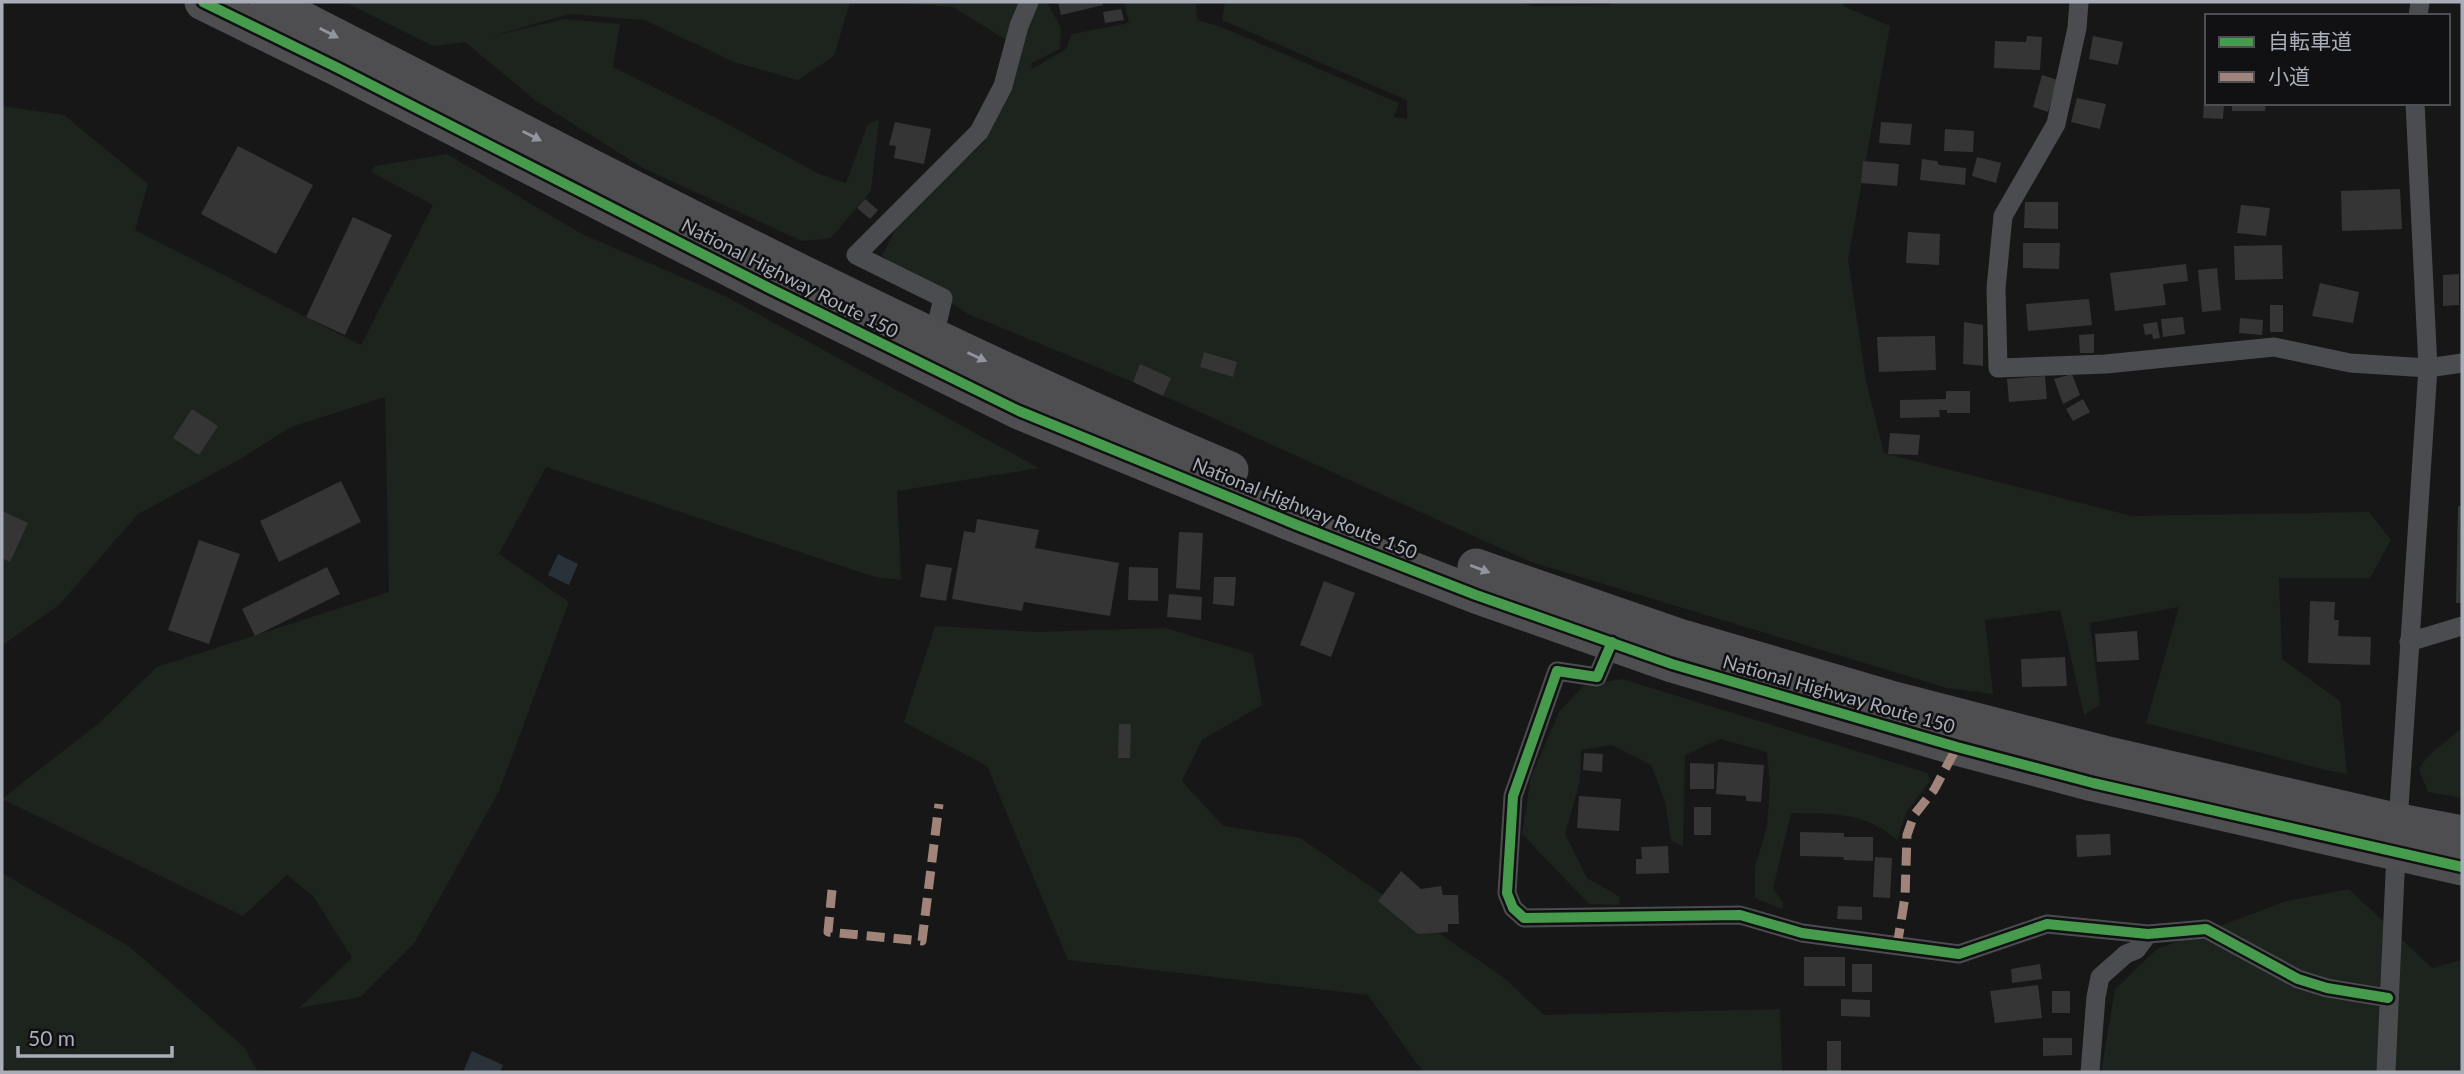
<svg xmlns="http://www.w3.org/2000/svg" width="2464" height="1074" font-family="Lato,'Noto Sans JP',sans-serif">
  <style>
    .green { fill: #1d241e }
    .water { fill: #2a3239 }
    .building { fill: #353536 }
    .lines { fill: none; stroke-linecap: round; stroke-linejoin: round }
    .street { stroke: #4b4c50; stroke-width: 19 }
    .highway { stroke: #4e4e51; stroke-width: 37 }
    .quiet { stroke: #a18479; stroke-width: 9; stroke-dasharray: 18 9; stroke-linecap: butt }
    .cycleway-casing { stroke: #111113; stroke-width: 15 }
    .cycleway { stroke: #469c4c; stroke-width: 10 }
    .oneway { fill: #92959e }
    .labels { text-anchor: middle; stroke-width: 5; stroke-linejoin: round; paint-order: stroke }
    .street-label { font-size: 19px; fill: #a8adb8; stroke: #111113 }
  </style>
  <rect width="100%" height="100%" fill="#171717"/>
  <path class="green" d="M345,2H850L834,56L798,80L734,62L644,20L569,14L492,36L565,19L620,24L613,67L718,119L819,174L846,183L868,124L879,120L871,191L831,238L802,241L643,168L535,100L465,42L433,46Z
    M889,2H1019L1008,41L953,7Z
    M1038,2H1047L1061,28L1060,49L1031,63L1032,69L1066,49L1072,34L1129,23L1124,2H1196L1197,20L1221,27L1399,103L1394,117L1407,119V100L1222,20L1225,2H1521L1532,6L1611,5L1610,2H1844L1843,6L1890,26L1848,260L1866,381L1884,453L2132,516L2369,512L2391,540L2370,578H2279L2282,659L2340,701L2347,774L2326,770L2146,723L2179,607L2090,623L2100,705L2084,715L2060,610L1985,620L1993,694L1947,688L1531,562L1133,382L968,314L882,256L899,222L984,142L1028,7Z
    M2,106L64,115L148,184L135,230L361,345L433,205L371,172L375,166L447,154L580,233L725,296L1039,468L897,491L901,580L875,577L546,467L499,554L569,602L499,791L415,942L360,997L299,1008L352,958L313,896L287,875L243,916L2,799L99,723L157,667L389,592L385,397L291,427L237,461L138,514L60,604L2,646Z
    M935,626L1035,632L1165,628L1253,654L1262,705L1202,740L1182,781L1223,826L1300,838L1503,977L1544,1015L1780,1009L1782,1072H1423L1368,995L1068,960L987,766L904,722Z
    M1622,679L1928,773L1930,781L1906,813L1897,840C1864,811 1831,814 1791,813L1773,889L1783,903L1782,909L1755,898V867L1767,827L1770,785L1767,752L1720,739L1685,755L1683,847L1671,840L1665,801L1651,765L1612,745L1581,750L1580,781L1565,834L1587,878L1620,897L1619,905L1589,904L1522,834L1531,777L1559,712L1583,686Z
    M2462,728V798L2428,792L2419,769L2428,756Z
    M2,873L130,947L245,1048L258,1072H13L2,1067Z
    M2349,889L2432,968L2462,960V1072H2101L2115,989L2157,949L2287,901Z"/>
  <path class="water" d="M558,554L578,564L569,585L548,575Z
    M472,1051L503,1065L500,1072H463Z"/>
  <path class="building" d="M1058,2H1102L1103,5L1061,15Z
    M1121,9L1124,20L1105,23L1103,12Z
    M2027,36L2042,37L2040,70L1994,68L1995,41L2026,42Z
    M2093,36L2123,42L2118,65L2089,59Z
    M2042,75L2058,80L2048,112L2033,107Z
    M2205,81H2207V103H2224L2223,119L2203,118Z
    M2077,98L2106,104L2100,129L2071,122Z
    M2232,103H2266L2265,111H2232Z
    M895,122L931,129L924,164L894,158L896,146L889,145Z
    M1881,122L1912,124L1910,145L1879,143Z
    M1945,129L1974,131L1973,152L1944,151Z
    M238,146L313,185L276,254L201,214Z
    M1977,157L2001,163L1996,183L1972,176Z
    M1922,159L1937,161L1939,165L1966,168L1965,185L1920,180Z
    M1863,161L1899,164L1897,186L1861,183Z
    M2400,189L2402,229L2342,231L2341,191Z
    M865,199L878,210L870,219L857,208Z
    M2025,202H2058V229L2024,228Z
    M2241,205L2270,208L2266,236L2237,233Z
    M353,217L392,235L345,335L306,317Z
    M1908,232L1940,234L1939,265L1906,263Z
    M2023,243H2060L2059,269L2023,268Z
    M2282,245L2283,279L2235,280L2234,246Z
    M2186,264L2188,281L2163,284L2166,305L2115,311L2110,273Z
    M2217,268L2221,310L2202,312L2198,270Z
    M2459,274V305L2443,306V275Z
    M2320,283L2359,292L2353,323L2312,316Z
    M2089,299L2092,325L2028,331L2026,304Z
    M2270,305H2283V332H2270Z
    M2183,317L2185,334L2163,337L2161,319Z
    M2240,318L2263,320L2262,335L2239,333Z
    M1964,322L1983,325V366L1963,364Z
    M2157,322L2160,338L2153,339L2152,334L2145,335L2143,324Z
    M2094,334V353H2080L2079,335Z
    M1935,336L1936,370L1879,372L1877,337Z
    M1204,352L1237,362L1233,377L1200,367Z
    M1140,364L1171,378L1163,396L1133,382Z
    M2072,374L2080,395L2063,404L2054,379Z
    M2045,376L2047,399L2009,402L2007,379Z
    M1946,391H1970V413H1947V410H1939L1940,417L1900,418V400L1946,399Z
    M2083,399L2090,412L2073,421L2066,409Z
    M192,409L218,426L199,455L173,438Z
    M1890,433L1920,435L1918,455L1888,454Z
    M341,481L361,522L279,562L260,521Z
    M2458,506H2462V603H2456Z
    M2,511L28,523L10,562L2,558Z
    M977,519L1039,530L1035,548L1119,563L1110,616L1024,602L1022,611L952,599L964,531L975,533Z
    M1179,532L1203,533L1200,590L1176,588Z
    M199,540L240,554L209,644L168,630Z
    M926,564L952,568L946,601L920,597Z
    M327,567L340,594L255,636L242,609Z
    M1129,567L1158,568V601L1128,600Z
    M1214,577H1236L1234,606L1213,604Z
    M1324,581L1355,593L1331,657L1300,645Z
    M1169,594L1202,597L1201,620L1167,617Z
    M2310,601L2335,602L2334,620H2339L2338,636L2371,637L2370,665L2308,663Z
    M2137,631L2139,660L2097,662L2095,634Z
    M2065,657L2067,686L2022,687L2021,659Z
    M1119,724H1131L1130,758H1118Z
    M1584,753L1603,754L1602,772L1583,770Z
    M1718,762L1764,765L1761,802L1746,801V796L1716,794Z
    M1690,763L1714,764V789H1690Z
    M1579,796L1621,799L1619,831L1577,828Z
    M1694,807H1711V835H1694Z
    M1800,832L1844,833V837H1873V861L1844,860L1843,857L1800,856Z
    M2110,834L2111,855L2077,857L2076,835Z
    M1668,846L1669,873L1636,874V859H1642L1641,847Z
    M1875,857L1892,858L1890,898L1873,897Z
    M1401,871L1421,889L1441,886L1443,895H1458L1459,924H1448V932L1418,934L1378,901Z
    M1838,906L1862,907V920L1837,919Z
    M1804,957H1845V986H1804Z
    M1852,964H1872V992H1852Z
    M2040,964L2042,979L2012,983L2011,969Z
    M2038,985L2042,1018L1995,1023L1990,991Z
    M2052,991H2070V1013H2052Z
    M1841,999L1870,1000V1017L1841,1016Z
    M2043,1038H2072V1055L2043,1056Z
    M1827,1041H1841V1071H1827Z"/>
  <g class="lines">
    <path class="street" d="M2079,2L2077,28L2056,124L2003,216L1996,288L1998,368L2106,364L2274,347L2350,363L2428,368L2462,363
      M2418,16L2420,2
      M934,337L943,298L856,255L979,132L1003,86L1019,26L1029,2
      M1612,642L1597,677L1557,671L1513,796L1507,893L1513,908L1524,918L1740,915L1802,933L1959,954L2047,924L2148,934L2206,929L2298,979L2327,988L2388,998
      M2409,642L2462,626
      M2090,1072L2096,997L2100,977L2126,954L2136,950L2148,934
      M2386,1072L2396,853L2428,368L2415,103"/>
    <path class="highway" d="M203,2L338,68L767,287L1019,411L1297,525L1476,595L1672,664L1957,747L2093,783L2462,867
      M268,2C586,164 901,332 1230,470
      M1476,567L1679,637L1894,700L2104,754L2399,822L2462,834"/>
    <path class="quiet" d="M832,890L828,932L922,941L939,804
      M1897,946L1905,897L1907,835L1914,815L1934,790L1957,747"/>
    <g class="cycleway-casing">
      <path id="cycleway" d="M203,2L338,68L767,287L1019,411L1297,525L1476,595L1672,664L1957,747L2093,783L2462,867
        M1612,642L1597,677L1557,671L1513,796L1507,893L1513,908L1524,918L1740,915L1802,933L1959,954L2047,924L2148,934L2206,929L2298,979L2327,988L2388,998"/>
    </g>
    <use href="#cycleway" class="cycleway"/>
  </g>
  <defs><path id="oneway-solid" d="M-6-.8H1V-3.2L6.5 0L1 3.2V.8H-6Z" transform="scale(1.75)"/></defs>
  <g class="oneway">
    <use href="#oneway-solid" transform="translate(329 33) rotate(27)"/>
    <use href="#oneway-solid" transform="translate(532 136) rotate(27)"/>
    <use href="#oneway-solid" transform="translate(977 357) rotate(25)"/>
    <use href="#oneway-solid" transform="translate(1480 569) rotate(21)"/>
  </g>
  <g class="labels">
    <g class="street-label">
      <text transform="translate(790 278) rotate(27)" y="7">National Highway Route 150</text>
      <text transform="translate(1305 508) rotate(22)" y="7">National Highway Route 150</text>
      <text transform="translate(1839 694) rotate(16)" y="7">National Highway Route 150</text>
    </g>
  </g>
  <rect width="2464" height="1074" fill="none" stroke="#a8adb8" stroke-width="7"/>
  <rect x="2205" y="14" width="245" height="91" fill="#111113" stroke="#4d4f55" stroke-width="2"/>
  <rect x="2219" y="37" width="35" height="10" fill="#469c4c" stroke="#4d4f55" stroke-width="2"/>
  <text x="2268" y="49" font-size="21" fill="#a8adb8">自転車道</text>
  <rect x="2219" y="72" width="35" height="10" fill="#a18479" stroke="#4d4f55" stroke-width="2"/>
  <text x="2268" y="84" font-size="21" fill="#a8adb8">小道</text>
  <path d="M18 1046v10h154v-10" fill="none" stroke="#a8adb8" stroke-width="3.5"/>
  <text x="28" y="1046" font-size="21" fill="#a8adb8" stroke="#111113" stroke-width="5" paint-order="stroke">50 m</text>
</svg>
